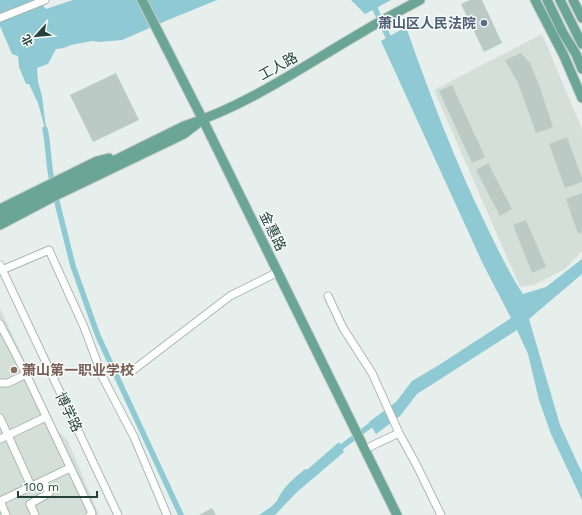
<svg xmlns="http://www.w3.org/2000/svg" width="582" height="515" font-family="'Work Sans','Noto Sans SC',sans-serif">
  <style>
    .built { fill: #d4dfda }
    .water { fill: #8ec9d4 }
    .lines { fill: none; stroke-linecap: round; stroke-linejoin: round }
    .canal { stroke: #8ec9d4; stroke-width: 5.5 }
    .building { fill: #bbcac4 }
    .minor-casing { stroke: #a8b8b2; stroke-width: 9 }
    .major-casing { stroke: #c2cac8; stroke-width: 11 }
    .minor { stroke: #fff; stroke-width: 7 }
    .major { stroke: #6aa596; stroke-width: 9 }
    .service-dot { fill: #5c6f8a; stroke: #f7fbf9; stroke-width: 1.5 }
    .education-dot { fill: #8d6e63; stroke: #f7fbf9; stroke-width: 1.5 }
    .labels { text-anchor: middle; stroke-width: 3; stroke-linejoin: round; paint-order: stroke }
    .service-label { font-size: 14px; font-weight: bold; fill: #4e5e75; stroke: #f7fbf9; text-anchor: end }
    .street-label { font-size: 14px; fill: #24423a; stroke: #f7fbf9 }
    .education-label { font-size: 14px; font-weight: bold; fill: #785e54; stroke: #f7fbf9; text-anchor: start }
  </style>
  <rect width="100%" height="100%" fill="#e6efeb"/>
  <path class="built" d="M542,34L582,129V251L565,269L534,285L520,287L434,90Z
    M0,308L58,432L67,439L99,515H0Z"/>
  <path class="water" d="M0,0H38L46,9L73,0H217L168,20L122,40L99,42L92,41L71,45L64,48L56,49L48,64L37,68L38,82L42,96L47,136L38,103L29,84H26L19,67L18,56L12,54L0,26Z
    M351,0H391L365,14Z
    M406,27C430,95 455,162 487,227C498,250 509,273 523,294L546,287L582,259V274L529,319L560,425L582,473V500L551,434L539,400L528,354L517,330L417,394L400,416L376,434L369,422L396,402L412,381L439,365L511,318L483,264L381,41Z
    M339,442L344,452L297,492L275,515H259L271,507L308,469Z"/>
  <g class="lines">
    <path class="canal" d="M371,0L391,43
      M45,129C49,147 48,167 53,185
      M55,194L73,266L98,336L181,515
      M336,451L375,422
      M280,501C285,489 296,480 306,472"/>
  </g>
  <path class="building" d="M470,0H482L502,43L484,52L461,4Z
    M521,53L530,63L539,85L553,127L536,133L518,83L505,60Z
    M116,73L139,120L93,142L70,95Z
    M452,85L485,157L472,163L439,91Z
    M567,137L582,178V182L565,188L549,144Z
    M488,163L512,209L500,216L476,170Z
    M582,193V232L578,234L566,199Z
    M526,220L546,267L532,273L513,225Z
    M212,508L216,515H199Z"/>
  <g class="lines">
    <g class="minor-casing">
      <path id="minor" d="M0,18L45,0
        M0,265L118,515
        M2,270L49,250L84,327L103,378L134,437L167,515
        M328,296L343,328L372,373L399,433L365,449
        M0,324L26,374L92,513L90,515
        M132,371L230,296L278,272
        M0,383H8L26,374
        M0,418L31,486
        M399,433L416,464L441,515
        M0,439L46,417
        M0,501L70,468
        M0,501L6,515
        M35,515L30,504L49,493L43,481"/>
    </g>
    <g class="major-casing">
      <path id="major" d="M142,0L203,120L397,515
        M535,0L564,56L582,98
        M547,0L563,33L576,54L582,69
        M560,0L582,44
        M573,0L582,18
        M0,209L97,161L109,158
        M0,217L184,126C249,105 305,65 364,31C382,20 401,10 420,0
        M0,225L57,195L184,134L197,124"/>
    </g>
    <use href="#minor" class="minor"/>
    <use href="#major" class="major"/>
  </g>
  <circle class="service-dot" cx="484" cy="23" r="4"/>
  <circle class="education-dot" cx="14" cy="370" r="4"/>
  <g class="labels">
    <g class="service-label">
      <text x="476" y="28">萧山区人民法院</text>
    </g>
    <g class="street-label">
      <text transform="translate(278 66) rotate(-29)" y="5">工人路</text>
      <text transform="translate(273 231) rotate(64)" y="5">金惠路</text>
      <text transform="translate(69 412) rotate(64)" y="5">博学路</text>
    </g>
    <g class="education-label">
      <text x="22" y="375">萧山第一职业学校</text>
    </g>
  </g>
  <g transform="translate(36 36) rotate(243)" stroke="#f7fbf9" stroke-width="3" paint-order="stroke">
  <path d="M0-3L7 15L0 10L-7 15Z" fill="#24423a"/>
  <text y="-6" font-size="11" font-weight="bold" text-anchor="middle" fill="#24423a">北</text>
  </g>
  <path d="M18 491v6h79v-6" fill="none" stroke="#24423a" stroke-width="2"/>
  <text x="24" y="491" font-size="12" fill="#24423a" stroke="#f7fbf9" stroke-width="3" paint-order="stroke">100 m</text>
</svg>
